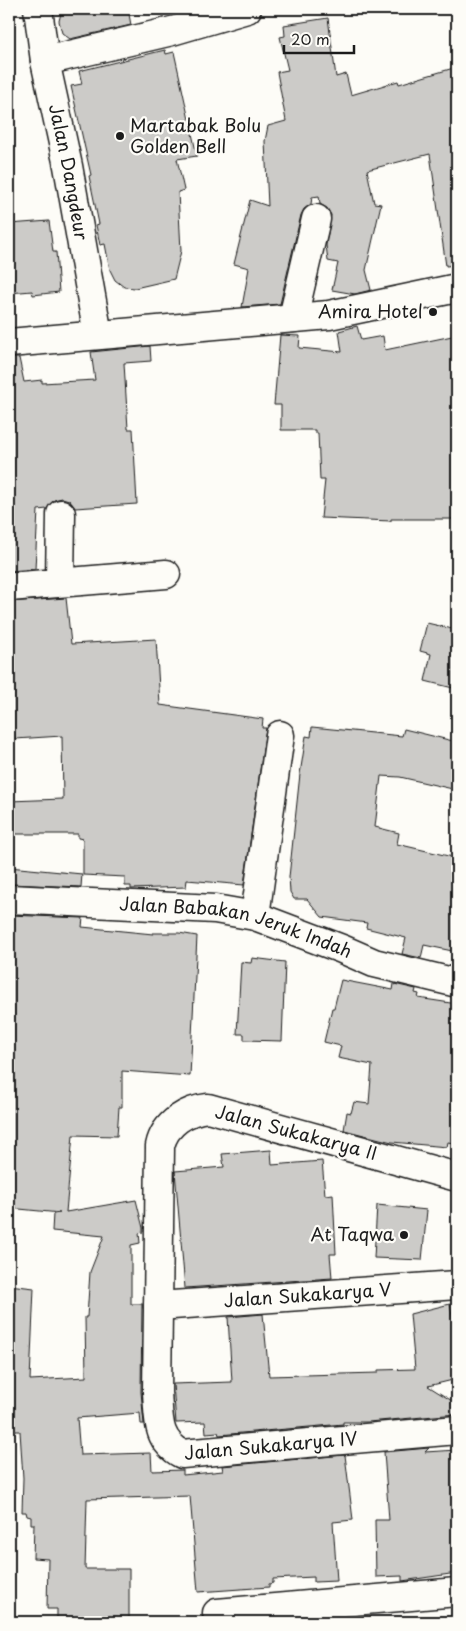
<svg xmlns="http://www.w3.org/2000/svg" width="466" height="1631" font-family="'Playpen Sans',sans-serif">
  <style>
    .building { fill: #cccbc8; stroke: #1c1c1c }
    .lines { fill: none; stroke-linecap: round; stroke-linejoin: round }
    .minor-casing { stroke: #1c1c1c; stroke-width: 31 }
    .minor { stroke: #fdfcf7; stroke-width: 28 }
    .poi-dot { fill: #1c1c1c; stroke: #fdfcf7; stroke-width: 2 }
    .labels { text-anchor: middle; stroke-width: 4.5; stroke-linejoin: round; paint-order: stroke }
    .poi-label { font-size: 18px; fill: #1c1c1c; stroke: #fdfcf7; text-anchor: end }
    .street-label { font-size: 18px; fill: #1c1c1c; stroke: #fdfcf7 }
  </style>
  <rect width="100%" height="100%" fill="#fdfcf7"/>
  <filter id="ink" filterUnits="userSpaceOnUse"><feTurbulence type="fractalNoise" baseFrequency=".02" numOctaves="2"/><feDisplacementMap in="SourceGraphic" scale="10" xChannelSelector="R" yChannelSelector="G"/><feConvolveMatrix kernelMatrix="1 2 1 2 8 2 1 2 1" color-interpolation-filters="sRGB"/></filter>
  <g filter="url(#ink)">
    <path class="building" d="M62,9H128L131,25L70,39L62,33L59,21Z
      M328,18L336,77L346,74L351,95L398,81L399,84L457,67V265L446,266L430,154L367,170L374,203L381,204L366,270L371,290L355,294L332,290L338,263L328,261L326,245L331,215L327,208L320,204L319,196L312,197L311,204L304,209L301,215L280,304L242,307L249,268L234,264L250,200L268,206L265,141L268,126L286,121L277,72L288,70L280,37L285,36L284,25Z
      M165,50L166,54L174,52L197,156L177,159L184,190L178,192L181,251L174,279L135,288L124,287L115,280L110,270L105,244L100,245L96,225L99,224L89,176L91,175L71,86L82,84L79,71Z
      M49,221L53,252H56L59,292L33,295L32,291L9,293V224Z
      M357,326L361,340L383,336L385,350L457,335V385L452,387L457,406V519H391V521L321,518L325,480H320L318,433H315V430H281V405H274L280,335L300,336L299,348L342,352L339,331Z
      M150,346L151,361L124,363L128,429H133L137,504L75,508L69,500L62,498L54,500L47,509L38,510L35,569L9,571V358H19L24,382L42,380V383L95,380L91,352Z
      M66,598L71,644L156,639L160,705L263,719L262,728H266L244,885L187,880L186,887L131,889V886H125V877L83,875V839L78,838V834H9V801L63,799L62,736L15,739L14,732L9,733V602Z
      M427,623L457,630V689L425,681L431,654L420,651Z
      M312,727L402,736L404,729L457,742V790L400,777L381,776L375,827L399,833L397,844L457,858V952L424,945L421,958L402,954L406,938L366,928L367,923L322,917L307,899H294L290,892L289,877L300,774L306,736L311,737Z
      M9,867L82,874L81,887L9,884Z
      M9,915L83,918L82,927L153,934V933H179L197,936L190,1076L122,1071V1107H119L117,1136L73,1135L66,1212L136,1200L143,1228V1232L139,1233L140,1243L131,1245V1304H142L141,1392L144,1424H141L140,1413L77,1418L80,1455L151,1453L152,1471L183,1470V1475L223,1471L222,1466L345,1455L353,1520L333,1522L337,1581L314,1582V1577L273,1579V1583L269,1584V1587L198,1592L190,1496L87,1499L85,1569H129V1622H57V1609H47L48,1559L33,1558L34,1524H31V1517L27,1516L26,1512H22L23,1478L20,1431H9V1285L34,1288L30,1380L86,1377L85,1317H87L90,1272L104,1236L52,1231L53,1214L60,1213L9,1208Z
      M252,958L285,962L282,1041L244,1040V1034H237L241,962L251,963Z
      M341,980L393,990L394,984L416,989L415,993L419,994L418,998L457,1004V1144L448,1142L447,1147L392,1142L344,1130L347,1112L351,1113L354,1102L369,1104L372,1065L338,1058L341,1046L324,1042L332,1008H334Z
      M271,1150L272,1165L322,1161L325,1195L333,1194L336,1254H330L332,1278L185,1288L175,1171L224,1167L222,1154Z
      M377,1205L427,1210L422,1260L374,1258Z
      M450,1304L453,1320H457V1360H454L455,1368H457V1379L428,1386L457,1404L456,1414L368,1422H343V1424L219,1435L218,1432L206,1433L205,1422L176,1423L173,1384L232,1382L228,1317L263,1314L269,1376L378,1373V1370L415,1369L410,1314Z
      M429,1448L425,1452L457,1450V1573L402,1581V1576L376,1577L375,1520H389L384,1452Z"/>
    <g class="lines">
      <g class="minor-casing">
        <g id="minor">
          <path id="s1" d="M38,9L45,61L68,166L98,335"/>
          <path d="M45,61L172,31L247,9"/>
          <path d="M293,318L316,219"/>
          <path d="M9,343L329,315L457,288"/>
          <path d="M60,582L61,514"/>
          <path d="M9,587L166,574"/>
          <path id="s2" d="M9,899L215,909L255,916L342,949L374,963L457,983"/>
          <path d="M255,916L280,735"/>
          <path id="s3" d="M457,1177L208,1108C187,1110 165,1123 160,1146L157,1392C159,1418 156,1440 182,1454L457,1430"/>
          <path id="s4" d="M158,1306L457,1285"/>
          <path d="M217,1613L457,1592"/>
        </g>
      </g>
      <use href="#minor" class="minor"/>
    </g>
  </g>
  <g class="poi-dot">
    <circle cx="120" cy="136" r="5"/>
    <circle cx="433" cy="312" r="5"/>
    <circle cx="404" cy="1235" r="5"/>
  </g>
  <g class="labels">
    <g class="poi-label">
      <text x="130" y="132" text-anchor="start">Martabak Bolu<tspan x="130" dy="21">Golden Bell</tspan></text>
      <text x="423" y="318">Amira Hotel</text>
      <text x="394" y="1241">At Taqwa</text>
    </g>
    <g class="street-label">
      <text dy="6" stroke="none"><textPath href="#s1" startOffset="166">Jalan Dangdeur</textPath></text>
      <text dy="6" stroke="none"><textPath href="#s2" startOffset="230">Jalan Babakan Jeruk Indah</textPath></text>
      <text transform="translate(296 1133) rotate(15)" y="6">Jalan Sukakarya II</text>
      <text dy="6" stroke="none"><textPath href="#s4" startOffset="150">Jalan Sukakarya V</textPath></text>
      <text dy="6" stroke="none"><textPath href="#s3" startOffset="730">Jalan Sukakarya IV</textPath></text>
    </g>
  </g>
  <rect width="466" height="1631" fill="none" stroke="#fdfcf7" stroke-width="30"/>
  <rect x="15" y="15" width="436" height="1601" fill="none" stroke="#1c1c1c" stroke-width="2" filter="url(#ink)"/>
  <path d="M284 45v8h70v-8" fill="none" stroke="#1c1c1c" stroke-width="2.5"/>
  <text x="291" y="45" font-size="15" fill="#1c1c1c" stroke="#fdfcf7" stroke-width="4" paint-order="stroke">20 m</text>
</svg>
